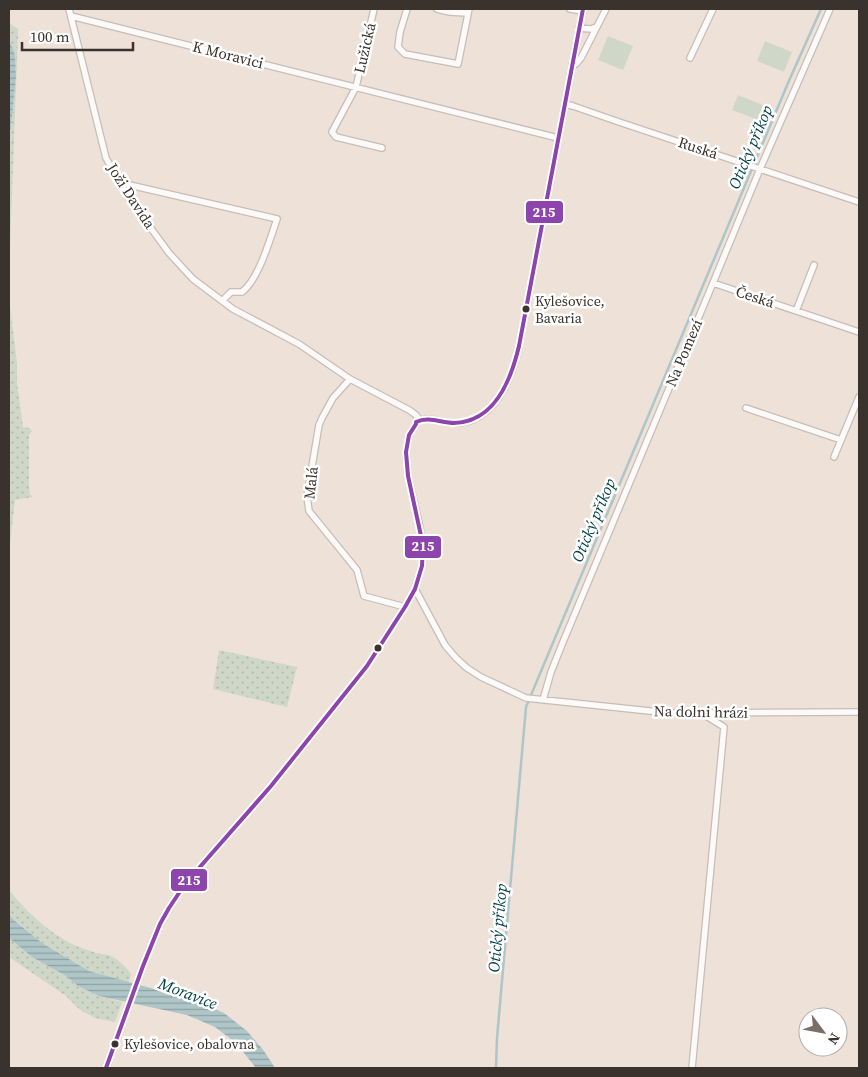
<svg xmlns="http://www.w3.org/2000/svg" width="868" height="1077" font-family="'Source Serif 4',serif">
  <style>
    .grass { fill: url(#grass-dots) }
    .park { fill: #cfd8c8 }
    .water { fill: url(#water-rules) }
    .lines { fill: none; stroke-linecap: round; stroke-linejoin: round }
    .stream { stroke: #aec6c8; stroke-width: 2.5 }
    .minor-casing { stroke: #c7bdb6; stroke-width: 8 }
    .minor { stroke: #fcfaf9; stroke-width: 5.5 }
    .bus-1-casing { stroke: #fff; stroke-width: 8 }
    .bus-1 { stroke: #8e44ad; stroke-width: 4 }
    .bus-dot { fill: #3a322c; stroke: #fff; stroke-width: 2 }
    .labels { text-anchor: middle; stroke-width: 5; stroke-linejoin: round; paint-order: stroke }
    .bus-label { font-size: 14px; fill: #3a322c; stroke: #fff; text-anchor: start }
    .street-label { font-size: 15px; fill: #3a322c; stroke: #fff }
    .water-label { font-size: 16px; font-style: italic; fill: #004148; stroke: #fff }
    .line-badge { stroke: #fff; stroke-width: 2 }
    .badge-label { font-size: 14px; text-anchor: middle; font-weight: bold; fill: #fff }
  </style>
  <defs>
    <pattern id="grass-dots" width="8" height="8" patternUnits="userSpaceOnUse" patternTransform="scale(1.25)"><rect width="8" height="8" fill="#cfd8c8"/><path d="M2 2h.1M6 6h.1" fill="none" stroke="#b2baac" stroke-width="1.8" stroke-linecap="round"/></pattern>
    <pattern id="water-rules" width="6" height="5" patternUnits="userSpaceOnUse" patternTransform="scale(1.25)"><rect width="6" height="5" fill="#aec6c8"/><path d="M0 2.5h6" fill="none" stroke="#8fa1a3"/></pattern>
  </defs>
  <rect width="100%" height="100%" fill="#eee1d8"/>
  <path class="grass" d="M9,23L18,29V34L9,274V145L16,77L15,56L9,39Z
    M9,297L17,363V383L23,427L29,428L32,431L29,435V488L30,494L33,497L15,500L9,553V431L10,391L9,379Z
    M219,650L297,667L287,707L213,689Z
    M9,890C26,911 46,930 70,943C78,947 88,950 96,953C101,954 106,954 111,956C119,960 126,967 131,974L129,983L89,971L42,943L15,921L9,913Z
    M9,938L32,957L66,976L78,986L99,996L122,1002L115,1022L95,1018L80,1010L66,996L9,957Z"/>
  <path class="park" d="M608,36L633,46L623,70L598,60Z
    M765,41L792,52L784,72L757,61Z
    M738,95L763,105L758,120L732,110Z"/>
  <path class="water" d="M9,39L15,55L16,77L9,145Z
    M9,914L15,921L42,943L89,971L194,1000L224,1013L247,1031L264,1051L275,1068H256L236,1043L215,1027L187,1015L99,996L78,986L66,976L32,957L9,938Z"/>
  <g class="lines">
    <path class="stream" d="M496,1068L497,1038L526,707L788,83L821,9"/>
    <g class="minor-casing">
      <path id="minor" d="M69,9L106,158L128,197L169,253L193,279L233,309L299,344L350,379L409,410L416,415L419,420
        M374,9L356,87L332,132L336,137L382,148
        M407,9L400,32L398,47L405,54L458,64L469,9
        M437,9L450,12L467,13
        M570,9L583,11
        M71,16L558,138
        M579,28L591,29L596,27
        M690,58L713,9
        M572,65L576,64L581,58L606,9
        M565,104L573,106L619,122L859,202
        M121,183L277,219C270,239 259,279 242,292H231L222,301
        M713,283L859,332
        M796,311L814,265
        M350,379L333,398L322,418L319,425L307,496L309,511L357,570L364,596L405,607
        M746,408L841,440
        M834,457L859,397
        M415,589L445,645L456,658L467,668L481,677L526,698L669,713L859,712
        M543,700L551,672L563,642L713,283L760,169L830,9
        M106,1068L143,966L160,924L169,908L185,884L271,786L348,690L367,666L385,638L405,607L415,589L422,566L423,545L419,523L408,476L406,452L409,435L416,424V422C428,415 441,423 454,423C494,424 512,379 519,346L583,9
        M692,1068L724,727L703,714"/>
    </g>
    <use href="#minor" class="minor"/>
    <g class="bus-1-casing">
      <path id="bus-1" d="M106,1068L143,966L160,924L169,908L185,884L271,786L367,666L405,607L415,589L422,566L423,545L408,476L406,452L409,435L416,424V422C429,416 441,423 454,423C495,422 511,380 519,346L583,9"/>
    </g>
    <use href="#bus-1" class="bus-1"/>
  </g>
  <g class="bus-dot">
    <circle cx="526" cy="309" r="4.5"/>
    <circle cx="378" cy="648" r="4.5"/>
    <circle cx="115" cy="1044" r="4.5"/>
  </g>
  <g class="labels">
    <g class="bus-label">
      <text x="535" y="306">Kylešovice,<tspan x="535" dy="17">Bavaria</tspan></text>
      <text x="124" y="1049">Kylešovice, obalovna</text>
    </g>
    <g class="street-label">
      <text transform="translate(365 48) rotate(-77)" y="5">Lužická</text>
      <text transform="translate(228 55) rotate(14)" y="5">K Moravici</text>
      <text transform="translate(698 148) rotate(18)" y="5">Ruská</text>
      <text transform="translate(131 196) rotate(57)" y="5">Joži Davida</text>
      <text transform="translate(755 297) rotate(18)" y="5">Česká</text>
      <text transform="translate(684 353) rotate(-67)" y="5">Na Pomezí</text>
      <text transform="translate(311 483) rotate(-84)" y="5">Malá</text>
      <text transform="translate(701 712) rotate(1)" y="5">Na dolni hrázi</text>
    </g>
    <g class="water-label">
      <text transform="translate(750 147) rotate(-67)" y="6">Otický příkop</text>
      <text transform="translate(593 520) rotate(-67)" y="6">Otický příkop</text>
      <text transform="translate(497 928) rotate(-85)" y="6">Otický příkop</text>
      <text transform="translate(188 993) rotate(21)" y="6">Moravice</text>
    </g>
  </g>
  <g class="line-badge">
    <rect x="525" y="200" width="39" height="24" rx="5" fill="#8e44ad"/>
    <rect x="404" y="535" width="38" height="24" rx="5" fill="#8e44ad"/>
    <rect x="170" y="868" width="38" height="24" rx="5" fill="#8e44ad"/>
  </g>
  <g class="badge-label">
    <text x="544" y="217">215</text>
    <text x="423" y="551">215</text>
    <text x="189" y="885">215</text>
  </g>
  <rect width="868" height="1077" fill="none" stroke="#3a322c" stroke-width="20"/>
  <g transform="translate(823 1032) rotate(122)"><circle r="24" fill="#ffffff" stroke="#b0adab"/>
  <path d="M0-4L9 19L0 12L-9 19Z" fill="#796f68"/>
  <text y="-8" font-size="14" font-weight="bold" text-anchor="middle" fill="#3a322c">N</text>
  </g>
  <path d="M22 42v8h111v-8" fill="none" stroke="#3a322c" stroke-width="2.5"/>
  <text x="30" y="42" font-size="15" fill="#3a322c" stroke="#ffffff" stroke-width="4" paint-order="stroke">100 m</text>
</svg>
